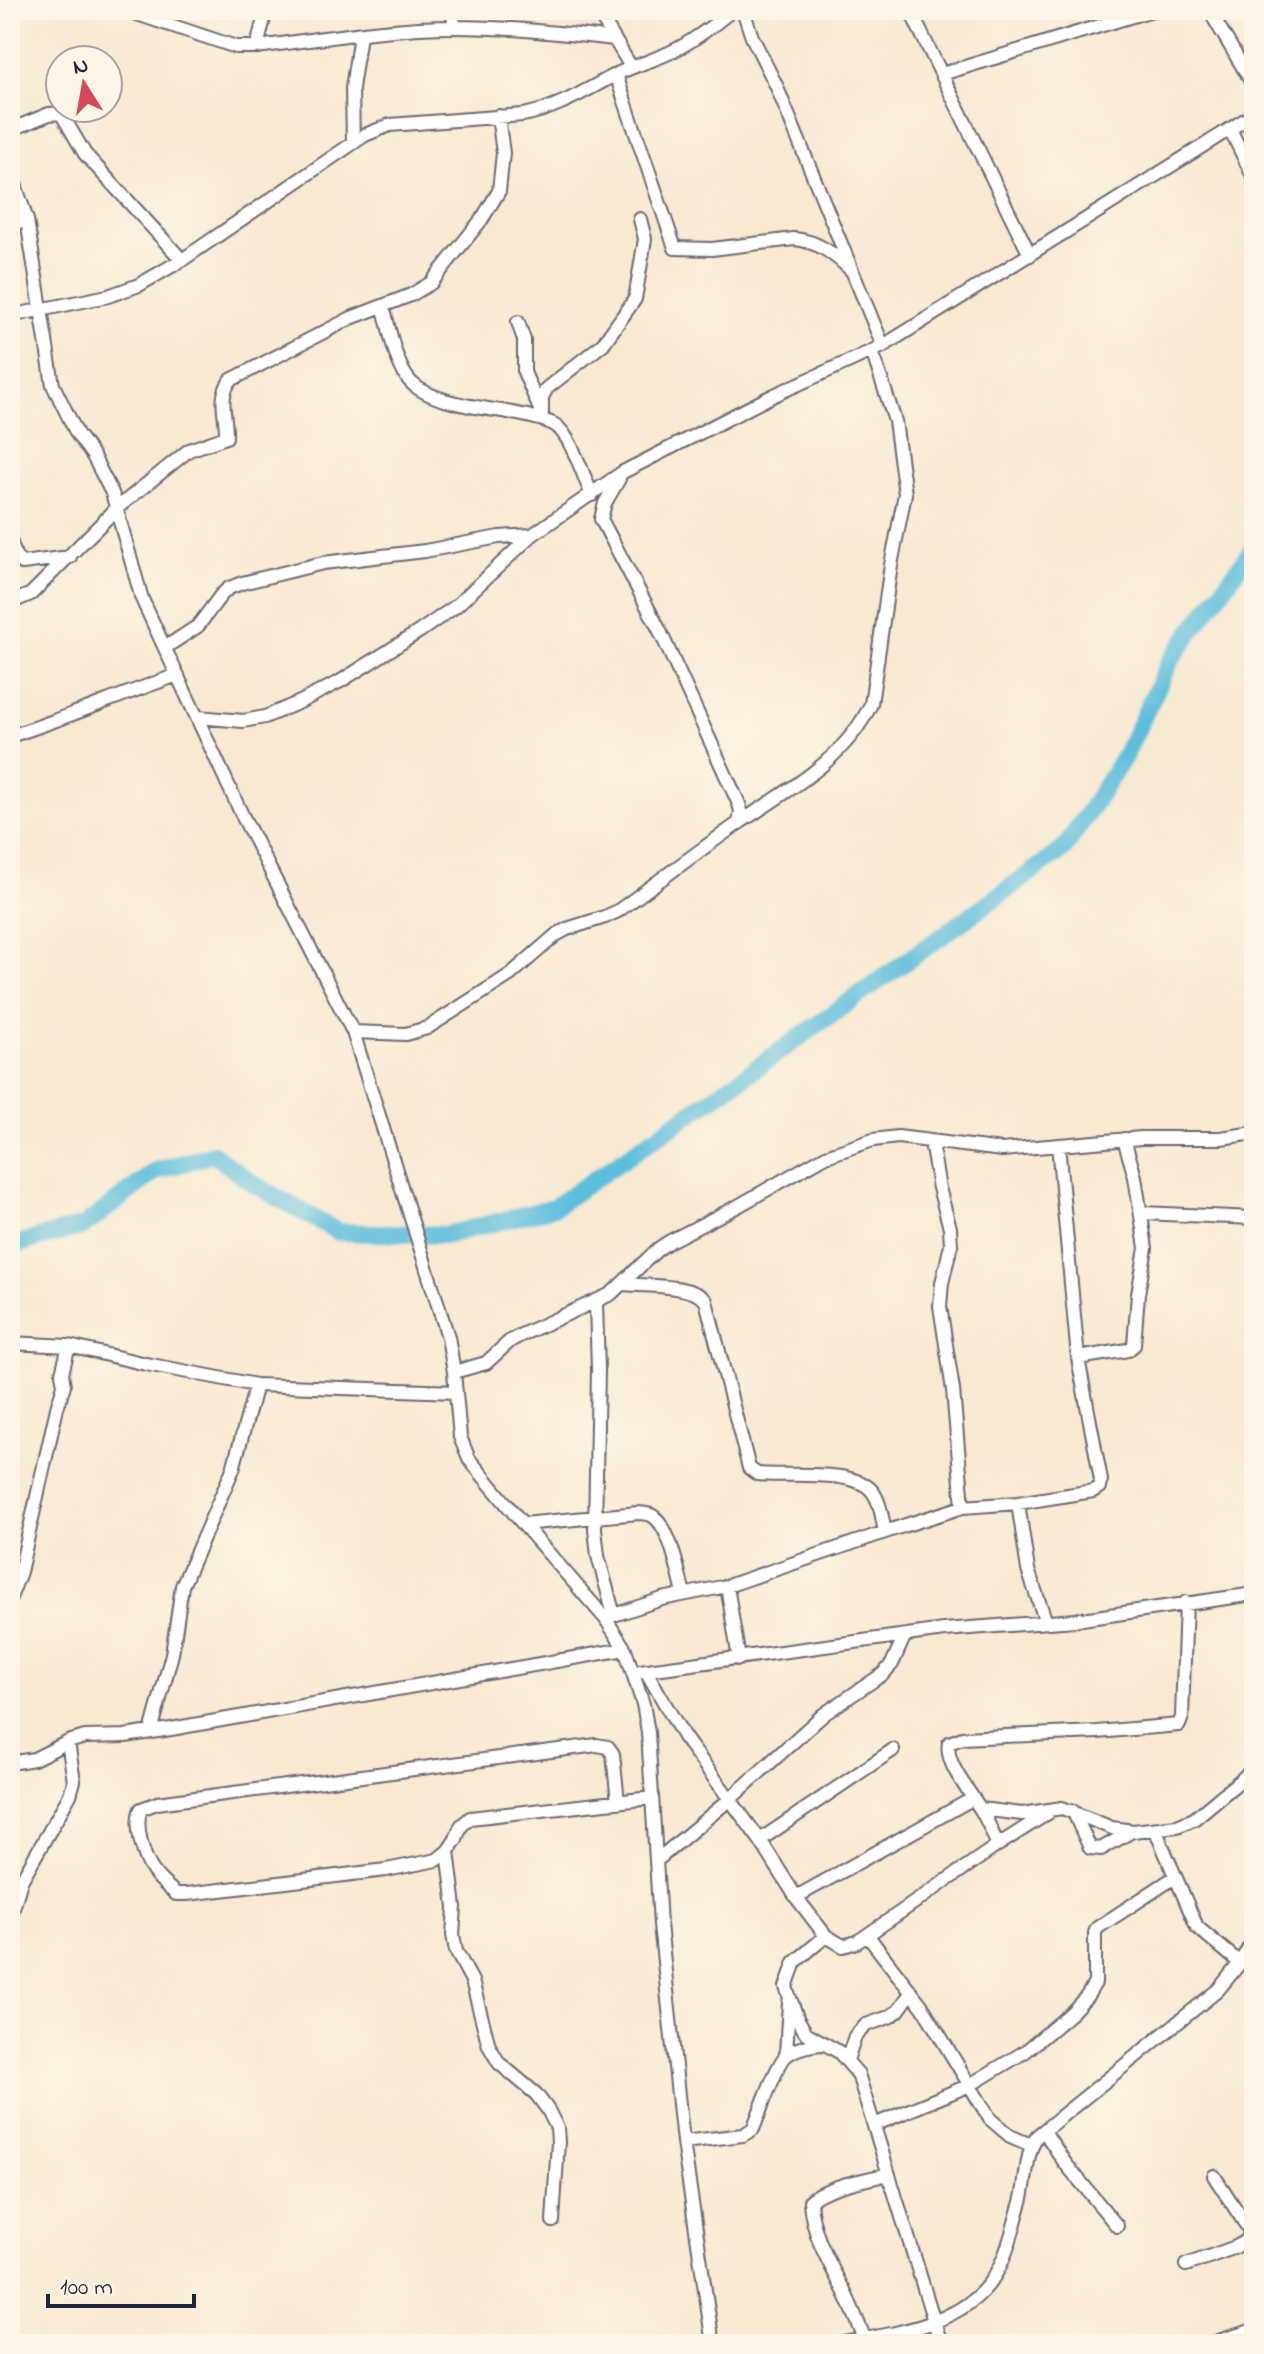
<svg xmlns="http://www.w3.org/2000/svg" width="1264" height="2354" font-family="'Indie Flower',sans-serif">
  <style>
    .lines { fill: none; stroke-linecap: round; stroke-linejoin: round }
    .river { stroke: #5dbedc; stroke-width: 18 }
    .minor-casing { stroke: #6d6870; stroke-width: 16 }
    .minor { stroke: #fff; stroke-width: 12 }
  </style>
  <rect width="100%" height="100%" fill="#fcf5e5"/>
  <filter id="ink" filterUnits="userSpaceOnUse"><feTurbulence type="fractalNoise" baseFrequency=".0125" numOctaves="2"/><feDisplacementMap in="SourceGraphic" scale="16" xChannelSelector="R" yChannelSelector="G"/><feConvolveMatrix kernelMatrix="1 2 1 2 8 2 1 2 1" color-interpolation-filters="sRGB"/></filter>
  <filter id="wash" filterUnits="userSpaceOnUse"><feTurbulence type="fractalNoise" baseFrequency=".006" numOctaves="4" result="noise"/><feDisplacementMap in="SourceGraphic" scale="32" xChannelSelector="R" yChannelSelector="G"/><feGaussianBlur stdDeviation="1.8" result="paint"/><feColorMatrix in="noise" values="0 0 0 0 0 0 0 0 0 0 0 0 0 0 0 0 0 1.4 0 .05"/><feComposite in="paint" operator="in"/></filter>
  <g filter="url(#wash)">
    <rect width="100%" height="100%" fill="#f8e9d2"/>
    <g class="lines">
      <path class="river" d="M10,1246L84,1226L156,1171L213,1154L252,1183L338,1232L447,1235L554,1207L748,1074L1064,849L1124,757L1170,661L1254,547"/>
    </g>
  </g>
  <g filter="url(#ink)">
    <g class="lines">
      <g class="minor-casing">
        <path id="minor" d="M125,10L236,47H257C322,39 388,27 454,27C507,27 561,33 614,39
          M453,10L454,27
          M597,10L631,67
          M743,10L752,37L776,85L883,346
          M910,10L1030,255
          M1209,10L1254,86
          M257,47L266,10
          M942,74L1152,10
          M616,75L675,248L712,249L794,239C818,241 834,254 851,270
          M1230,129L1254,178
          M10,130L49,114L61,113L85,154L182,260
          M353,143L352,88L360,35
          M10,169L27,220L53,385L77,434L93,456L112,493L142,599L243,817L353,1032L448,1337L454,1372L460,1437L469,1459L523,1524L605,1618L625,1649L643,1704L648,1732L660,1924L683,2142L713,2344
          M10,224L27,220
          M383,306C390,329 393,355 406,376C421,401 475,407 502,411C516,414 543,418 555,425C571,435 584,478 592,495
          M10,316L108,296L139,285L182,260L365,135L390,125L523,115C560,108 587,89 619,73C636,65 654,60 671,52C694,41 713,26 732,10
          M518,322L524,340V372L541,412
          M542,414V397L547,388L603,344L635,299L645,239L640,219
          M619,479L605,503L601,519L659,629L739,804L741,811L739,823
          M10,540L16,558L22,563L70,557
          M10,603L31,594L117,508L189,450L226,437C227,417 217,397 231,380L351,318L411,295L431,283L482,219L499,191L503,153L498,116
          M166,647L198,626L221,595L229,588L242,583L323,563L425,551L499,537L532,535
          M198,717L243,721L265,717L300,702L341,681L420,631L456,606L532,535L623,472L772,396L883,346L1254,114
          M10,736C67,718 122,694 178,675
          M353,1032L406,1034L427,1028L510,975L556,935L567,929L605,917L618,911C658,882 698,851 739,823C788,790 845,760 871,704L891,565L905,494L895,421L872,351
          M931,1142L939,1188L950,1228L951,1245L942,1283L940,1306L953,1390L963,1507
          M1142,1213L1254,1218
          M623,1284C646,1286 692,1284 706,1301L749,1468L757,1474C785,1477 854,1468 872,1491C881,1502 882,1519 885,1532
          M596,1303L598,1370L595,1529L598,1556L614,1615
          M10,1343L69,1346L146,1364L256,1385L456,1392
          M1078,1358L1128,1350L1134,1345L1138,1294L1146,1248L1135,1177L1124,1139
          M454,1372L486,1363L510,1341L521,1335L611,1294L658,1249L670,1241L738,1206L826,1156L873,1140L898,1137L1002,1150L1141,1138H1221L1254,1133
          M1018,1503L1028,1570L1046,1622
          M523,1524L638,1513C640,1513 649,1514 651,1515C670,1524 679,1575 684,1594
          M727,1586L739,1659
          M10,1598L20,1572L57,1408L64,1385L62,1373L69,1346
          M605,1618L662,1599L727,1586L906,1525L963,1507L1018,1503L1093,1491L1099,1487L1101,1480L1078,1358L1058,1145
          M640,1671L944,1630L1075,1620L1254,1594
          M646,1671L684,1737L760,1840L796,1897L826,1936L795,1962L786,1987L798,2020L806,2033L839,2052L858,2074L941,2344
          M151,1732L172,1654L182,1586L233,1469L256,1385
          M10,1763L34,1759L68,1742L85,1737L125,1736L171,1729L625,1649
          M618,1802L613,1754L608,1747L597,1745L157,1803L141,1809C134,1824 143,1857 153,1871C159,1880 168,1887 176,1894H187L386,1870L437,1860L448,1851L456,1839L461,1826L470,1818L651,1798
          M981,1809L1022,1814L1062,1808L1112,1828L1133,1831L1177,1826L1194,1819L1254,1769
          M1073,1811L1090,1848L1101,1849L1132,1831
          M1155,1829L1197,1927L1240,1963
          M760,1840L893,1750
          M998,1845C992,1833 988,1821 981,1810C971,1793 944,1763 949,1743L962,1738L1097,1732L1179,1725L1182,1717L1186,1602
          M448,1851L455,1907L453,1935L456,1951L472,1981L489,2046L499,2063L536,2094L548,2110L557,2128L558,2142L553,2221
          M656,1861L729,1800L824,1714L883,1674L892,1664L904,1637
          M10,1883L21,1881L70,1795L74,1781L68,1742
          M796,1897L972,1799
          M10,1919L21,1881
          M867,1935L922,2006L990,2119L1010,2136L1031,2145
          M826,1936L843,1946L857,1942L998,1845L1048,1813
          M786,2055L789,2002
          M847,2060L855,2036L866,2025L889,2017L898,2011L911,1993
          M874,2125L970,2085L1026,2051L1071,2013L1087,1996L1095,1983V1933L1097,1928L1175,1877
          M1044,2131L1065,2163L1117,2226
          M683,2142L743,2135L753,2129C759,2115 777,2062 787,2055C795,2048 812,2044 823,2044
          M1214,2176L1254,2237
          M1247,2239L1254,2260
          M1186,2265L1236,2247L1254,2236
          M865,2339C858,2323 852,2307 844,2291C829,2262 812,2235 810,2201C825,2186 866,2180 888,2174
          M838,2344C891,2334 962,2326 993,2278C1008,2256 1013,2227 1021,2202C1027,2181 1025,2154 1037,2136L1218,1990L1240,1963L1254,1939
          M1209,2344L1254,2330"/>
      </g>
      <use href="#minor" class="minor"/>
    </g>
  </g>
  <rect width="1264" height="2354" fill="none" stroke="#fcf5e5" stroke-width="40"/>
  <g transform="translate(84 84) rotate(349)"><circle r="38" fill="#fcf5e5" stroke="#a5a1a1" stroke-width="2"/>
  <path d="M0-6L14 30L0 20L-14 30Z" fill="#d1495b"/>
  <text y="-12" font-size="22" font-weight="bold" text-anchor="middle" fill="#22223b">N</text>
  </g>
  <path d="M48 2294v12h146v-12" fill="none" stroke="#22223b" stroke-width="4"/>
  <text x="60" y="2294" font-size="24" fill="#22223b" stroke="#fcf5e5" stroke-width="6" paint-order="stroke">100 m</text>
</svg>
